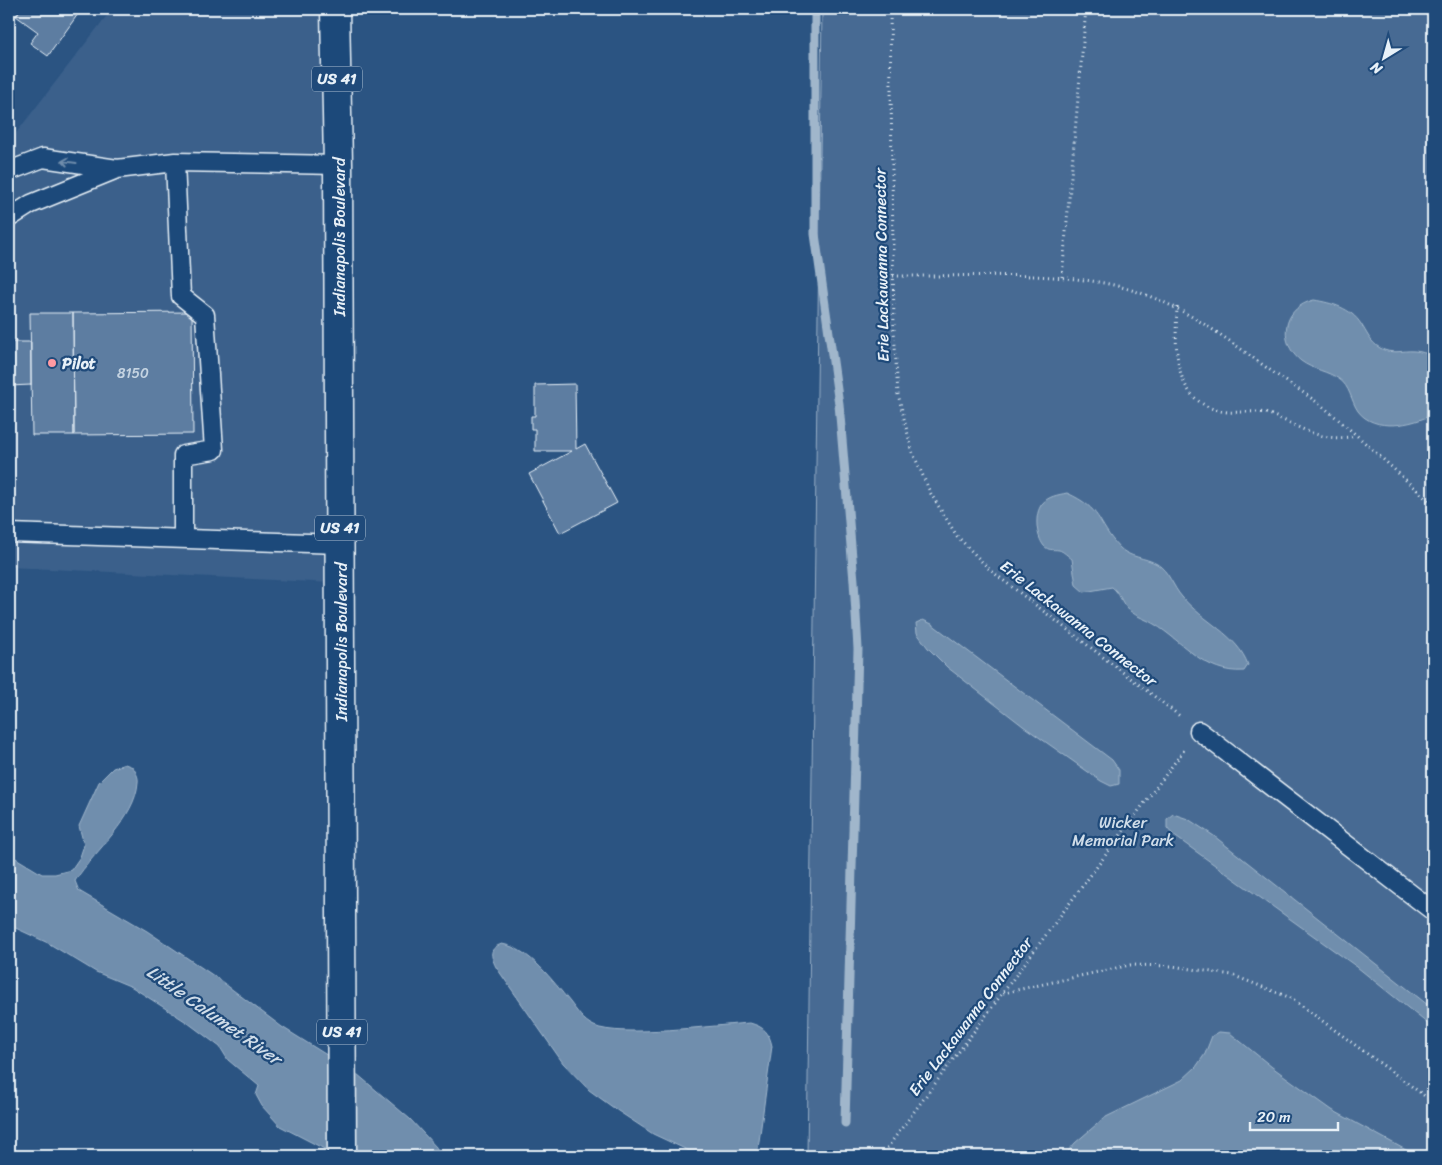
<svg xmlns="http://www.w3.org/2000/svg" width="1442" height="1165" font-family="Sriracha,sans-serif">
  <style>
    .built { fill: #3a608b }
    .green { fill: #476b93; stroke: #98aec6 }
    .water { fill: #708ead; stroke: #a0b6cb }
    .lines { fill: none; stroke-linecap: round; stroke-linejoin: round }
    .stream { stroke: #a0b6cb; stroke-width: 9 }
    .building { fill: #5d7da1; stroke: #e8f1f8 }
    .service-casing { stroke: #e8f1f8; stroke-width: 21 }
    .trunk-casing { stroke: #e8f1f8; stroke-width: 31 }
    .path { stroke: #e8f1f8; stroke-width: 3; stroke-dasharray: 1 4; stroke-linecap: butt }
    .service { stroke: #1f4a7a; stroke-width: 18 }
    .trunk { stroke: #1f4a7a; stroke-width: 28 }
    .oneway { stroke: #6f8dac }
    .poi-dot { fill: #ff9aa2; stroke: #1f4a7a; stroke-width: 2 }
    .labels { text-anchor: middle; stroke-width: 4.5; stroke-linejoin: round; paint-order: stroke }
    .number-label { font-size: 14px; fill: #c5d4e2 }
    .shield { fill: #1f4a7a; stroke: #acbfd2; stroke-width: 1 }
    .shield-label { font-size: 15px; font-weight: bold; fill: #e8f1f8 }
    .street-label { font-size: 16px; fill: #e8f1f8; stroke: #1f4a7a }
    .poi-label { font-size: 16px; font-weight: bold; fill: #e8f1f8; stroke: #1f4a7a; text-anchor: start }
    .park-label { font-size: 16px; fill: #d0dde9; stroke: #1f4a7a }
    .water-label { font-size: 18px; font-style: italic; fill: #d0dde9; stroke: #1f4a7a }
  </style>
  <rect width="100%" height="100%" fill="#2b5482"/>
  <filter id="ink" filterUnits="userSpaceOnUse"><feTurbulence type="fractalNoise" baseFrequency=".02" numOctaves="2"/><feDisplacementMap in="SourceGraphic" scale="10" xChannelSelector="R" yChannelSelector="G"/><feConvolveMatrix kernelMatrix="1 2 1 2 8 2 1 2 1" color-interpolation-filters="sRGB"/></filter>
  <g filter="url(#ink)">
    <path class="built" d="M112,9H325L333,583L9,567V138L13,137Z"/>
    <path class="green" d="M822,9H1433V1156H807Z"/>
    <path class="water" d="M1314,300C1332,303 1351,308 1361,324C1367,333 1370,342 1380,348C1392,355 1402,350 1414,351C1420,351 1427,354 1433,355V414C1413,425 1374,433 1358,411C1351,401 1350,386 1339,379C1328,371 1313,370 1301,361C1283,347 1280,320 1300,306C1304,303 1310,301 1314,300Z
      M1067,493C1103,509 1096,522 1119,547C1129,558 1145,557 1157,564C1169,571 1173,587 1182,597C1202,621 1238,635 1248,665L1244,671C1204,674 1184,642 1154,624C1146,619 1137,617 1130,611C1121,604 1121,594 1112,587L1084,592L1076,585L1072,559C1068,556 1063,551 1059,550C1052,549 1049,551 1044,546C1036,536 1034,514 1042,504C1048,496 1058,495 1067,493Z
      M923,620L932,624L1112,760L1119,770V784L1111,786L1101,781L1023,726L947,667L928,648L917,633L916,623Z
      M125,764L133,767C135,771 139,777 138,782C136,818 94,851 75,881L79,891L147,931L217,978L282,1027L357,1074L410,1119L436,1147L441,1156H338L280,1126L262,1106L256,1095L259,1086L228,1060L220,1047L188,1023L132,987L96,972L48,943L9,925V854L42,874H55L71,870L80,857L84,845L79,826L99,782L113,768Z
      M1173,814L1188,819L1214,836L1433,1009V1028L1357,967L1173,835L1167,828V819Z
      M502,944C530,949 553,981 570,1002C577,1011 583,1021 594,1026C620,1038 717,1025 750,1023C764,1027 769,1032 772,1046L757,1156H700L653,1134L618,1111L589,1090L563,1063L496,967C490,955 489,948 502,944Z
      M1219,1032L1230,1033L1272,1067L1332,1110L1417,1156H1064L1075,1143L1104,1118L1182,1080L1196,1067L1205,1054L1212,1036Z"/>
    <g class="lines">
      <path class="stream" d="M815,9V234L839,404L854,581L858,649L845,1123"/>
    </g>
    <path class="building" d="M21,9H71L78,14L48,56L30,43L38,32L16,16Z
      M192,312L193,434L74,435L73,313Z
      M30,313H73L74,435H32Z
      M9,342H31V385L9,386Z
      M575,384L576,449L585,444L617,503L560,533L529,474L572,451H535V429H531V416H535V385Z"/>
    <g class="lines">
      <g class="service-casing">
        <path id="service" d="M175,162L181,296L205,315L214,450L183,455V538
          M9,171L43,158L117,169
          M9,218L31,204L117,169L175,162L338,165
          M9,533L340,544
          M1199,731L1433,911"/>
      </g>
      <g class="trunk-casing">
        <path id="trunk" d="M335,9L338,165L342,1156"/>
      </g>
      <path class="path" d="M890,9L894,330L898,394L912,451L931,494L957,536L990,570L1181,717
        M893,276C962,277 1036,271 1104,283C1170,296 1215,330 1267,368C1286,382 1307,394 1326,409C1363,440 1398,473 1433,505
        M1062,277L1086,9
        M1177,307C1175,350 1172,405 1227,412C1240,413 1257,410 1269,414C1302,427 1319,443 1356,436
        M1003,993L1130,965L1172,966L1232,975L1291,998L1433,1102
        M881,1156L1184,750"/>
      <use href="#service" class="service"/>
      <use href="#trunk" class="trunk"/>
    </g>
    <defs><path id="oneway-shaft" d="M-6 0H5M1.5-3L5.5 0L1.5 3" fill="none" stroke-width="1.6" stroke-linecap="round" stroke-linejoin="round" transform="scale(1.25)"/></defs>
    <use class="oneway" href="#oneway-shaft" transform="translate(69 162) rotate(-172)"/>
  </g>
  <circle class="poi-dot" cx="52" cy="363" r="5"/>
  <g class="labels">
    <g class="number-label">
      <text x="133" y="378">8150</text>
    </g>
    <g class="shield">
      <rect x="312" y="66.5" width="50" height="25" rx="4"/>
      <rect x="315" y="515.5" width="50" height="25" rx="4"/>
      <rect x="317" y="1019.5" width="50" height="25" rx="4"/>
    </g>
    <g class="shield-label">
      <text x="337" y="84">US 41</text>
      <text x="340" y="533">US 41</text>
      <text x="342" y="1037">US 41</text>
    </g>
    <g class="street-label">
      <text transform="translate(339 237) rotate(-90)" y="6">Indianapolis Boulevard</text>
      <text transform="translate(881 265) rotate(-91)" y="6">Erie Lackawanna Connector</text>
      <text transform="translate(1079 623) rotate(38)" y="6">Erie Lackawanna Connector</text>
      <text transform="translate(341 642) rotate(-90)" y="6">Indianapolis Boulevard</text>
      <text transform="translate(970 1016) rotate(-53)" y="6">Erie Lackawanna Connector</text>
    </g>
    <g class="poi-label">
      <text x="62" y="369">Pilot</text>
    </g>
    <g class="park-label">
      <text x="1123" y="828">Wicker<tspan x="1123" dy="18">Memorial Park</tspan></text>
    </g>
    <g class="water-label">
      <text transform="translate(214 1015) rotate(35)" y="6">Little Calumet River</text>
    </g>
  </g>
  <rect width="1442" height="1165" fill="none" stroke="#1f4a7a" stroke-width="30"/>
  <rect x="15" y="15" width="1412" height="1135" fill="none" stroke="#e8f1f8" stroke-width="2" filter="url(#ink)"/>
  <g transform="translate(1384 58) rotate(217)" stroke="#1f4a7a" stroke-width="4" paint-order="stroke">
  <path d="M0-4L9 19L0 12L-9 19Z" fill="#e8f1f8"/>
  <text y="-8" font-size="14" font-weight="bold" text-anchor="middle" fill="#e8f1f8">N</text>
  </g>
  <path d="M1250 1122v8h88v-8" fill="none" stroke="#e8f1f8" stroke-width="2.5"/>
  <text x="1257" y="1122" font-size="15" fill="#e8f1f8" stroke="#1f4a7a" stroke-width="4" paint-order="stroke">20 m</text>
</svg>
